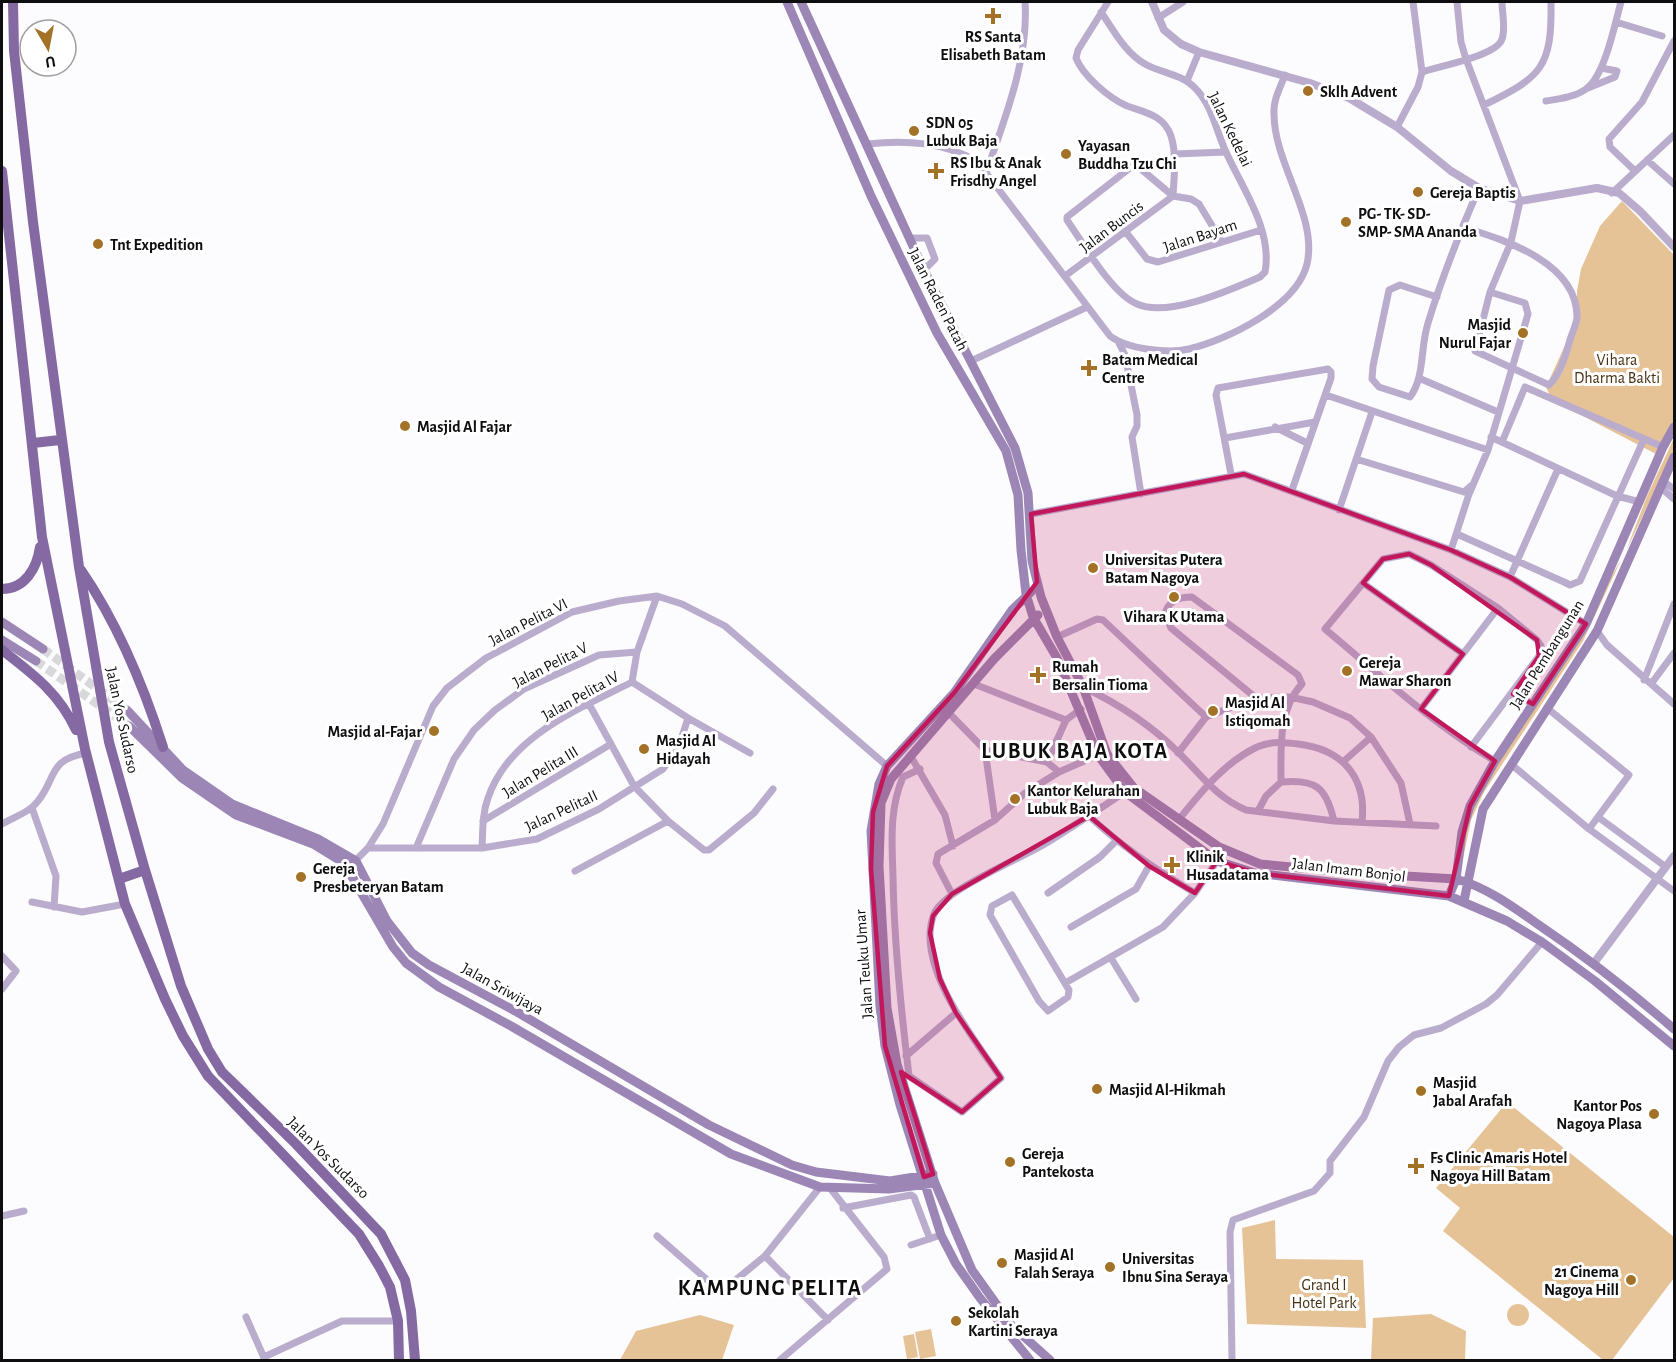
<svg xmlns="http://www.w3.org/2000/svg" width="1676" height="1362" font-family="'Alegreya Sans',sans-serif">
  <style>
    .green { fill: #e6c397 }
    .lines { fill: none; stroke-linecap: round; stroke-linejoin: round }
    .secondary-tunnel { stroke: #d8d7da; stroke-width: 9; stroke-dasharray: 9 4.5; stroke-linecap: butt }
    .minor { stroke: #baaccd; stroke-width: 7 }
    .tertiary { stroke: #baaccd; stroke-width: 8 }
    .secondary { stroke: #9b86b5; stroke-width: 9 }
    .primary { stroke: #8469a3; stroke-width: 10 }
    .marked { fill: #c2185b; fill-opacity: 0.2; stroke: #c2185b; stroke-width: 4.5; stroke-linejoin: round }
    .poi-dot { fill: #a37227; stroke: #fff; stroke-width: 2 }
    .labels { text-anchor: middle; stroke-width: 6; stroke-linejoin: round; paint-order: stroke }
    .poi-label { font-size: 16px; font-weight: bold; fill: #0e0d0f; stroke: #fff; text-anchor: start }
    .street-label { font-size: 16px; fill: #0e0d0f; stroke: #fff }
    .park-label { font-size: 16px; fill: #463012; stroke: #fff }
    .district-label { font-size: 22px; font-weight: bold; letter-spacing: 1.5px; fill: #0e0d0f; stroke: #fff }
  </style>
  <rect width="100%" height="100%" fill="#fcfbfe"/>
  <path class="green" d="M1622,201L1674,255V427L1656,454L1552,400L1546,387L1577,319V291L1581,269L1600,226Z
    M1674,438V450L1626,551L1647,496Z
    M1621,560L1583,641L1484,792L1471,820L1461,869L1468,820L1481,790Z
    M1507,1102L1674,1237V1278L1612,1360H1603L1443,1231L1460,1208L1436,1188Z
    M1275,1220L1276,1259L1363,1260L1366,1328L1247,1324L1242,1228Z
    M1507 1315a11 11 0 1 1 22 0a11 11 0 1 1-22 0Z
    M1431,1314L1466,1331L1465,1360H1371L1373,1318Z
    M700,1315L734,1325L722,1360H620L636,1331Z
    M931,1329L936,1356L920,1359L915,1332Z
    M914,1334L918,1357L907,1359L903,1336Z"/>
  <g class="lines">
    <path class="secondary-tunnel" d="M43,649L127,710
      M36,661L129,726"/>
    <path class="minor" d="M1413,2L1422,72
      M1457,2L1461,42L1466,59L1520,201L1511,242L1490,292L1475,351L1549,385C1560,375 1566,354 1570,340C1572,333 1576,325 1577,318C1578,262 1504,240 1463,227
      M1101,12C1113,29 1125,53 1145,64C1161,73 1181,74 1194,87C1212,104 1216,131 1226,152C1242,188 1273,230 1265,272L1260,277C1230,290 1168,318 1137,304C1112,294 1083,243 1067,220V217L1135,164L1173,196L1191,199L1199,204L1222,242
      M1158,18L1183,2
      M1616,22L1662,36
      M1187,81L1199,52
      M1588,88L1615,77L1617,71L1601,68
      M1546,101C1559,99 1575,97 1586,89C1605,76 1615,23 1621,2
      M1484,105C1542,77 1552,67 1551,2
      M1397,127L1418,87L1422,72C1439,66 1497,56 1502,39C1506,28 1502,13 1502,2
      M867,144C907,140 942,142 977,161L1110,336C1127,349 1168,354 1189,349C1227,340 1297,306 1307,264C1318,216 1274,164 1274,114C1273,100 1280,88 1285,75
      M1174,154L1226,152
      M1647,160L1674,184
      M987,170C1005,118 1029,58 1025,2
      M1634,170L1610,147L1609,139L1642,102L1674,41
      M1612,193L1674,135
      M1125,231L1147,259L1158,262L1261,230
      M909,238H927L935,259L924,270
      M1065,276L1173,196C1174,177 1177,155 1171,136C1164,115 1144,112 1127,106C1109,98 1083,76 1076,58L1078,50L1108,2
      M1437,297L1400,285L1389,290L1373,366L1372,379L1379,387L1410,397C1425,377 1420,348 1428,323C1442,277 1460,232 1479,188
      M1119,343L1125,355L1137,415V426L1132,437L1141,494
      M971,361L1087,307
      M1421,379L1498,412
      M1326,395L1488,450
      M1275,427L1307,443
      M1491,437L1617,496L1640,502
      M1225,438L1315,422
      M1502,442L1525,387L1663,447
      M1356,459L1464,492L1471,486
      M1231,474L1216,395L1218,388L1328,369L1331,372V378L1292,490
      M1663,481L1674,489
      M1660,487L1674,499
      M1339,510L1372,412
      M1031,514L1244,474L1451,550L1510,577L1586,624
      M1457,534L1564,582L1570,585L1580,581L1644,439
      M1451,550L1469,494L1488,450L1528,314L1525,303L1490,292
      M1510,577L1558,469
      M1363,583L1463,654
      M1597,631L1607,645L1674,704
      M1057,637L1097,619L1103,620L1206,717
      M1644,680L1674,604
      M632,682L688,718L750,753
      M632,682L637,652L657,596
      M974,684L1066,720
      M1651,684L1674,653
      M1083,687C1119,704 1151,725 1179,753C1201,775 1217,798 1246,810L1334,821L1436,826
      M1513,694L1533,704
      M1256,698L1171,628L1165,614C1168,601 1178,597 1192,597L1298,675L1302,684C1278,709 1281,749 1281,782
      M589,704L634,786L668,821L704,850H709L754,813L773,789
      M1547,708L1629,775L1589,829
      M1421,709L1498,608
      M948,712L985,750L1047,762L1059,772
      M1471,747L1539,656L1541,646L1537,640L1498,608L1431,565L1409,554L1383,559L1325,629C1380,675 1434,725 1495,761
      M985,750L995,820
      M1178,753L1206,717L1256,698L1290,697L1313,702L1350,718L1371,737L1401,783L1410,824
      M910,755L945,815L953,846
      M1344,761L1371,737
      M1047,762L1066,720L1081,709
      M1512,765L1589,829L1674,891
      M32,808L56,876L54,907
      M1258,811L1266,796L1281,782C1316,779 1326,787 1334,821
      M1089,816C1122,847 1156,870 1195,893
      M1598,817L1666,867
      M1180,818C1201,792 1225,762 1257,747C1271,741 1284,742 1298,744C1342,749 1367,777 1362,822
      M483,821L611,744
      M2,824C14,817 30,812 38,801C57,777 48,760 86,753
      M368,848H482L537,839L599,809L663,769L678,749L688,718
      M416,848L454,759L474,730L495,710L524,689L599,655L637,652
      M482,848C483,831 482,814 488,798C509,736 579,709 632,682
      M352,864L368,848L383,824L433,706L447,688L486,658L572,612L619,601L657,596L682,604L725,626L887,766
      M575,871L668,821
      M1048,893L1100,857L1116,841
      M952,894L936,863L938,854L995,820L1025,793L1059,772L1098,755
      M1012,895L1069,990L1068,997L1048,1011L1039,1001L990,915L992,906Z
      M32,902L82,912L125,904
      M1071,927L1136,889L1149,866
      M2,956L16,971L2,989
      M1111,958L1136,999
      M1067,982L1163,927L1195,893L1217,861
      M906,1056L956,1013
      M902,1076H909L962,1112L1001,1078C974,1039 914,965 934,914C944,889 1023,858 1048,842C1074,826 1099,809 1125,792
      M909,1076C901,1010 894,944 893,876C892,843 889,809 903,777L920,769
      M843,1208L911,1195L914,1197L930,1239
      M2,1216L24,1211
      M657,1236L713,1285L727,1287L765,1256L820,1187
      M911,1245L941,1235
      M765,1256L828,1320
      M246,1317L265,1360
      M264,1357L342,1321H398
      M780,1360L887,1269L884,1257L830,1188
      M1232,1360L1230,1232L1233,1220L1314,1191L1330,1173V1161L1364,1117L1388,1061L1399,1047L1414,1035L1441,1028L1486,1004L1497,995L1542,942"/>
    <path class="tertiary" d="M1152,2L1164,30L1181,44L1199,52L1310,83L1349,98L1397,127L1451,171L1479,188L1520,201L1597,188L1619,193L1640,211L1674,247
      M1594,963L1674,856"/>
    <path class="secondary" d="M787,2L871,196L937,333L1006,451L1018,495L1021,550L1026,594L1033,617L1057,658L1098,755L1125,792L1217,861L1255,873L1449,896L1507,921L1542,942L1595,981L1674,1046
      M801,2L924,270L1015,448L1028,493L1032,561L1041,597L1057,637L1083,687L1107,754L1134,788L1219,847L1260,864L1355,873L1456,879C1484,886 1512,906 1536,923C1585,956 1630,991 1674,1029
      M1038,615L994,659L891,779L881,803L879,866L887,1008L897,1064L935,1183L972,1270L1012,1326L1050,1360
      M2,622L43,649
      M2,640L36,661
      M127,710L183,770L232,804L318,839L356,861L387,921L412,953L429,965L517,1012L709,1125L792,1165L816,1172L890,1181L933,1174
      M129,726L182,778L236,815L313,844L344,863L393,947L406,963L439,987L511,1026L731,1154L820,1187L889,1189L935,1183
      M1449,896L1456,879L1462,832L1470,806L1495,761L1586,624L1663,447L1674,427
      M1464,901L1483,809L1597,631L1674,457
      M1030,1360L980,1298L956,1264L941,1235L900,1105L885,1046L880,1006L871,831L879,784L887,766L954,693L1012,610L1031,592"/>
    <path class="primary" d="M13,2L14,51L33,222L79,567L109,742L145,870L181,986L208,1049L222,1072L296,1144L381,1234L405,1280L411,1311L415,1360
      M2,171L42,537L85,749L125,904L165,999L183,1036L208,1076L359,1234L379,1266L390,1287L398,1321L399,1360
      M33,443L60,440
      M81,570C118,624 143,684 163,747
      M2,589C25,589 37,568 40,547
      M2,650C33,674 59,693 76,730
      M119,879L145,870"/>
  </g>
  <path class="marked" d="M1244,474L1451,550L1510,577L1586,624L1533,704L1513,694L1539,656L1537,640L1431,565L1409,554L1383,559L1363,583L1463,654L1421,709L1495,761L1470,806L1449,896L1255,873L1217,861L1195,893L1149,866L1089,816L952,894L933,916L930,933L940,979L956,1013L1001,1078L962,1112L901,1072L933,1174L924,1177L885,1046L871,869L873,812L887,766L954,693L1037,582L1031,514Z"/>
  <g class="poi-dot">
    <path d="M990 7h6v6h6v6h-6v6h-6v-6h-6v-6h6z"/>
    <circle cx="1308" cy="91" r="6"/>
    <circle cx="914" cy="131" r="6"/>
    <circle cx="1066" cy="154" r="6"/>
    <path d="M933 162h6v6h6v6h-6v6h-6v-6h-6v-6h6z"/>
    <circle cx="1418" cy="192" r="6"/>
    <circle cx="1346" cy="222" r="6"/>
    <circle cx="98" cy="244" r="6"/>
    <circle cx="1523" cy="333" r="6"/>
    <path d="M1086 359h6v6h6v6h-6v6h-6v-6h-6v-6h6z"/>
    <circle cx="405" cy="426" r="6"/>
    <circle cx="1093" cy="568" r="6"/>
    <circle cx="1174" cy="597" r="6"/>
    <circle cx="1347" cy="671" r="6"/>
    <path d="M1035 666h6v6h6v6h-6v6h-6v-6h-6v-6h6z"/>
    <circle cx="1213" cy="711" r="6"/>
    <circle cx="434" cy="731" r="6"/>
    <circle cx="644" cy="749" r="6"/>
    <circle cx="1015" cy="799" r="6"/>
    <path d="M1169 856h6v6h6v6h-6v6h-6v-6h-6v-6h6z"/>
    <circle cx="301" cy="877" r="6"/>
    <circle cx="1097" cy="1089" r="6"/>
    <circle cx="1421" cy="1091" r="6"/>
    <circle cx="1654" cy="1114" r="6"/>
    <circle cx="1010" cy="1162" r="6"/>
    <path d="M1413 1157h6v6h6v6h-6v6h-6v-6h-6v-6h6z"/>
    <circle cx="1002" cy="1263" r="6"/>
    <circle cx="1110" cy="1267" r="6"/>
    <circle cx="1631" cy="1280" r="6"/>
    <circle cx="956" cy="1321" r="6"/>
  </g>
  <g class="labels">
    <g class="poi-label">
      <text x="993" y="42" text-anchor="middle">RS Santa<tspan x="993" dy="18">Elisabeth Batam</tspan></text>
      <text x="1320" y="97">Sklh Advent</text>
      <text x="926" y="128">SDN 05<tspan x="926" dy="18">Lubuk Baja</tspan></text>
      <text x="1078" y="151">Yayasan<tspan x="1078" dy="18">Buddha Tzu Chi</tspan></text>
      <text x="950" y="168">RS Ibu &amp; Anak<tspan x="950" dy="18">Frisdhy Angel</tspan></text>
      <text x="1430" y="198">Gereja Baptis</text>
      <text x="1358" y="219">PG- TK- SD-<tspan x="1358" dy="18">SMP- SMA Ananda</tspan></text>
      <text x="110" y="250">Tnt Expedition</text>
      <text x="1511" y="330" text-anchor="end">Masjid<tspan x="1511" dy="18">Nurul Fajar</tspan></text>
      <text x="1102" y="365">Batam Medical<tspan x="1102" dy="18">Centre</tspan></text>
      <text x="417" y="432">Masjid Al Fajar</text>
      <text x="1105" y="565">Universitas Putera<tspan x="1105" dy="18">Batam Nagoya</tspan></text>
      <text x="1174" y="622" text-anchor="middle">Vihara K Utama</text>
      <text x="1359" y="668">Gereja<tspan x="1359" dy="18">Mawar Sharon</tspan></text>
      <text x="1052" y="672">Rumah<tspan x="1052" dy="18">Bersalin Tioma</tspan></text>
      <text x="1225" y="708">Masjid Al<tspan x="1225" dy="18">Istiqomah</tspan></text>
      <text x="422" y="737" text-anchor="end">Masjid al-Fajar</text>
      <text x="656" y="746">Masjid Al<tspan x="656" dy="18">Hidayah</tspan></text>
      <text x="1027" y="796">Kantor Kelurahan<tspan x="1027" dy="18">Lubuk Baja</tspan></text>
      <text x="1186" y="862">Klinik<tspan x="1186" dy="18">Husadatama</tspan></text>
      <text x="313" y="874">Gereja<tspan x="313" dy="18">Presbeteryan Batam</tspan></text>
      <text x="1433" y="1088">Masjid<tspan x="1433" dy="18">Jabal Arafah</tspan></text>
      <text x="1109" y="1095">Masjid Al-Hikmah</text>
      <text x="1642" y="1111" text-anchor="end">Kantor Pos<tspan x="1642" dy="18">Nagoya Plasa</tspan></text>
      <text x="1022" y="1159">Gereja<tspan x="1022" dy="18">Pantekosta</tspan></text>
      <text x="1430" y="1163">Fs Clinic Amaris Hotel<tspan x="1430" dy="18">Nagoya Hill Batam</tspan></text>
      <text x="1014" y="1260">Masjid Al<tspan x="1014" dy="18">Falah Seraya</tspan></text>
      <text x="1122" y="1264">Universitas<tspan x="1122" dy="18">Ibnu Sina Seraya</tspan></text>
      <text x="1619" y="1277" text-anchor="end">21 Cinema<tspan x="1619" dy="18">Nagoya Hill</tspan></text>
      <text x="968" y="1318">Sekolah<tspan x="968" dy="18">Kartini Seraya</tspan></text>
    </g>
    <g class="street-label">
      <text transform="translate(1231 129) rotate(64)" y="6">Jalan Kedelai</text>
      <text transform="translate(1111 226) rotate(-37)" y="6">Jalan Buncis</text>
      <text transform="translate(1200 235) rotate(-18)" y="6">Jalan Bayam</text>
      <text transform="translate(939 299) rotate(63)" y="6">Jalan Raden Patah</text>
      <text transform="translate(528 621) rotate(-27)" y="6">Jalan Pelita VI</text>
      <text transform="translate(1546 654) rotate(-58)" y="6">Jalan Pembangunan</text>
      <text transform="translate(550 664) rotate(-27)" y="6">Jalan Pelita V</text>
      <text transform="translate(580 695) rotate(-29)" y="6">Jalan Pelita IV</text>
      <text transform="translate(123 720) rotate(78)" y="6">Jalan Yos Sudarso</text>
      <text transform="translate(540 771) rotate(-31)" y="6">Jalan Pelita III</text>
      <text transform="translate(561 810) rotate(-25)" y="6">Jalan PelitaII</text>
      <text transform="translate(1349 869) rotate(7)" y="6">Jalan Imam Bonjol</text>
      <text transform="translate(863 964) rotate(-94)" y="6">Jalan Teuku Umar</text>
      <text transform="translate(503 988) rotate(29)" y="6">Jalan Sriwijaya</text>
      <text transform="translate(329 1157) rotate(45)" y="6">Jalan Yos Sudarso</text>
    </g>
    <g class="park-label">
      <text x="1617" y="365">Vihara<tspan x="1617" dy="18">Dharma Bakti</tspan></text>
      <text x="1324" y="1290">Grand I<tspan x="1324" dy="18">Hotel Park</tspan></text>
    </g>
    <g class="district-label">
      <text x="1075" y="758">LUBUK BAJA KOTA</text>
      <text x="770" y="1295">KAMPUNG PELITA</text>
    </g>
  </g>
  <rect width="1676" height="1362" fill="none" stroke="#0e0d0f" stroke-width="6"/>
  <g transform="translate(48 48) rotate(170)"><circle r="28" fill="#ffffff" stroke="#9f9e9f" stroke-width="1.5"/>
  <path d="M0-4.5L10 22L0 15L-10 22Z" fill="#a37227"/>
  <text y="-9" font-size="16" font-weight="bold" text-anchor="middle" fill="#0e0d0f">U</text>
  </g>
</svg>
